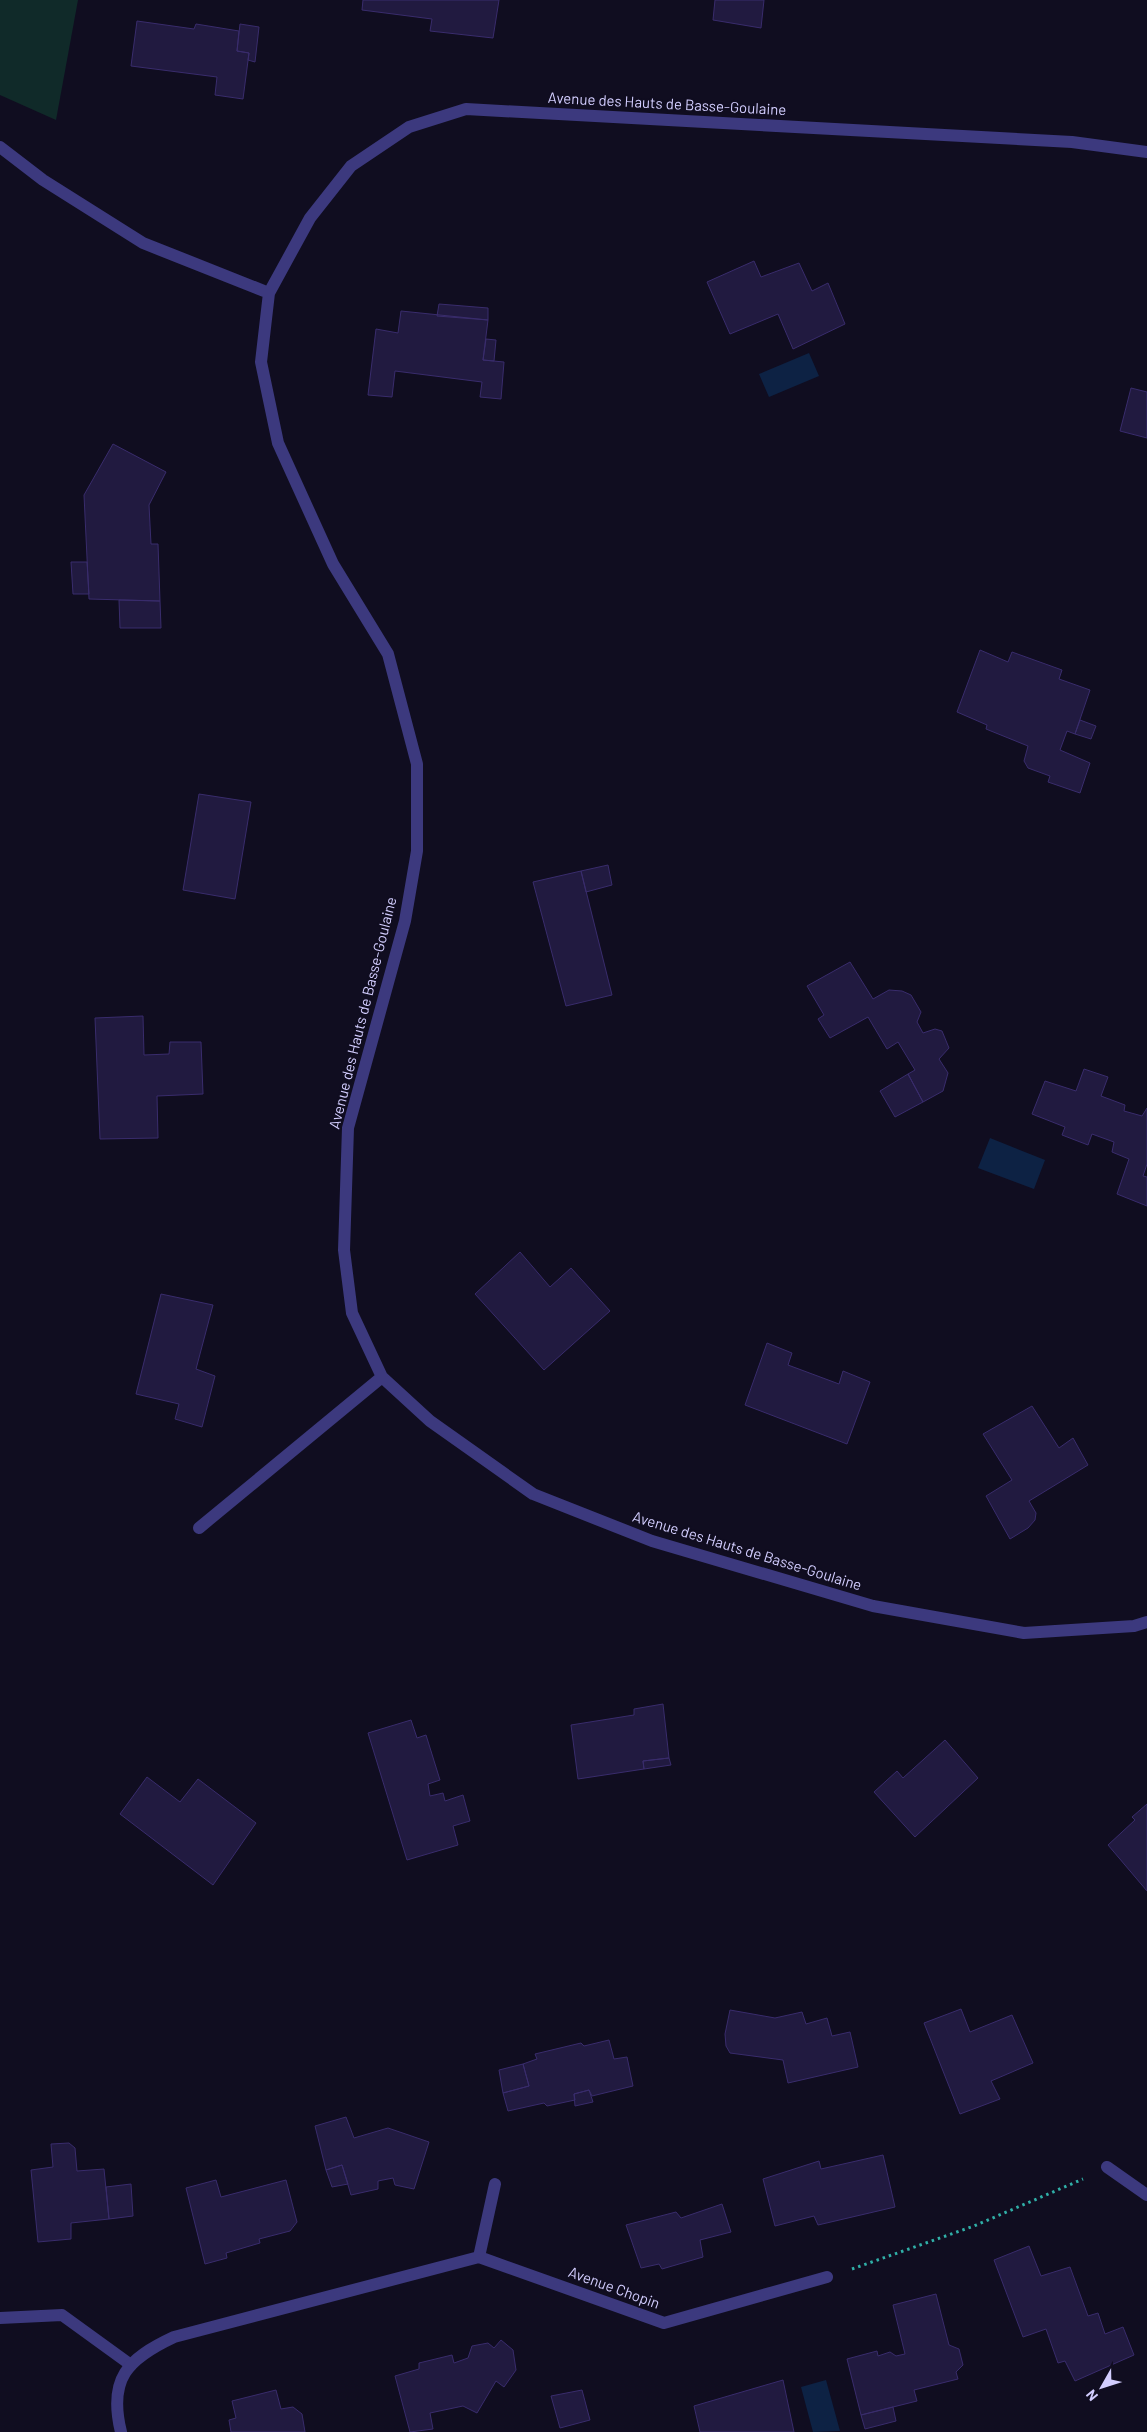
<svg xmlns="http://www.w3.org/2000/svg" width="1147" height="2432" font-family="Barlow,sans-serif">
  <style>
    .green { fill: #102a29 }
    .water { fill: #0d2244 }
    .building { fill: #211a40; stroke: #392c6c }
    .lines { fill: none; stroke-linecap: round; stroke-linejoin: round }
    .path { stroke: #30afa7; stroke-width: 3; stroke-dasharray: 2.5 4; stroke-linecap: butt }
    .lane { stroke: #3c397e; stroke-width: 12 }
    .street { stroke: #3c397e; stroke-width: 12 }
    .labels { text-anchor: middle; stroke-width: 4; stroke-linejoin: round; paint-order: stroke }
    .street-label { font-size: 15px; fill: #d2cdfe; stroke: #100d20 }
  </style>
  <rect width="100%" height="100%" fill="#100d20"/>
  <path class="green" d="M0,0H78L56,120L0,95Z"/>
  <path class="water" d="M809,353L819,376L769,397L759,374Z
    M990,1138L1045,1160L1034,1189L978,1168Z
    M826,2380L840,2431L813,2432L801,2387Z"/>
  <path class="building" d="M363,0H499L493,38L430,31L432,19L362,10Z
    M715,0H764L761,28L713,20Z
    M137,21L194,29L196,24L239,31L237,51L249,53L243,99L215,95L217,77L131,66Z
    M240,24L259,27L255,62L248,60L249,53L237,51Z
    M754,261L761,277L799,263L812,291L828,283L845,324L793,349L778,314L730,334L707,282Z
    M439,304L488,308V320L437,316Z
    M401,311L488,320L483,360L504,362L501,399L480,397L482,382L395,371L392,397L368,395L376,329L398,333Z
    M486,339L496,340L494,361L483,360Z
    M1131,388L1147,392V438L1120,431Z
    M113,444L166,472L149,505L151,544H158L160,601L89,599L84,495Z
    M71,562H87L89,594H73Z
    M119,600L160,601L161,628H120Z
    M980,650L1008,662L1012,652L1062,670L1059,679L1090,690L1075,734L1067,731L1060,750L1090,763L1080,793L1048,782L1050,776L1028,768L1024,761L1028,746L986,729L987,725L957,712Z
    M1080,720L1096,726L1091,739L1075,734Z
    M199,794L251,802L235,899L183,890Z
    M608,865L612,885L586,892L581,871Z
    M581,871L612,995L566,1006L533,882Z
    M850,962L873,999L889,990L902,991L911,995L921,1012L917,1022L923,1033L935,1029L942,1031L949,1048L939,1059L948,1073L943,1091L923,1102L908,1074L915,1070L898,1042L887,1049L868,1017L830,1038L818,1019L824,1015L807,986Z
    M143,1016L144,1055L169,1054L170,1042H201L203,1094L157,1096L158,1138L100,1139L95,1018Z
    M1084,1069L1108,1077L1101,1096L1125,1105L1124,1111L1142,1116L1147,1108V1164L1143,1176L1147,1177V1206L1117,1194L1129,1159L1112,1152L1114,1142L1092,1134L1088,1145L1062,1135L1065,1127L1032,1114L1045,1081L1076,1091Z
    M908,1074L923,1102L895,1117L880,1091Z
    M520,1252L550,1287L571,1268L610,1311L544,1370L475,1294Z
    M161,1294L213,1305L196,1369L215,1376L202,1427L175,1419L179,1404L136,1394Z
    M767,1343L792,1353L788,1365L839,1384L843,1371L870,1382L847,1444L745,1405Z
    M1032,1406L1059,1448L1073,1438L1088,1465L1029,1501L1036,1513L1035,1520L1028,1528L1010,1539L986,1496L1012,1480L983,1434Z
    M663,1704L669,1758L643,1761L644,1769L578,1779L571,1725L634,1715V1709Z
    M411,1720L417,1738L426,1735L440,1780L428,1784L430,1796L443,1793L445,1801L463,1795L470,1821L453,1826L458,1845L407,1860L368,1733Z
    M945,1740L978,1778L915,1837L874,1792L897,1771L903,1778Z
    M669,1758L671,1765L644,1769L643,1761Z
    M147,1777L180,1802L198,1779L256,1823L213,1885L120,1814Z
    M1147,1804V1891L1108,1845L1135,1820L1132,1817Z
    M961,2009L970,2032L1012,2015L1033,2063L991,2081L1000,2099L960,2114L924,2023Z
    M730,2010L775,2018L802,2012L806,2024L827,2018L832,2036L850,2032L858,2067L788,2083L783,2060L730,2053L726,2046L725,2034Z
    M609,2040L614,2059L627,2057L633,2086L592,2096L589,2090L574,2094L575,2100L547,2106L544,2103L508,2111L503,2093L529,2086L523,2064L537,2059L535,2054L581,2043L584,2046Z
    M523,2064L529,2086L503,2093L499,2070Z
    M589,2090L593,2102L575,2106L574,2094Z
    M346,2117L354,2138L388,2128L429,2142L414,2189L395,2185L393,2178L378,2181V2189L351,2195L342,2165L326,2170L315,2126Z
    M69,2143L75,2148L77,2171L104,2169L109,2219L71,2223V2239L38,2242L31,2170L53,2167L51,2144Z
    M883,2155L895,2207L818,2225L814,2216L775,2226L763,2179L819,2161L821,2169Z
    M342,2165L348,2184L332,2187L326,2170Z
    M216,2180L221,2197L286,2180L297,2222L290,2231L259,2239L260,2243L226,2253L227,2258L205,2264L186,2188Z
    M131,2184L133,2216L109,2219L106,2187Z
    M722,2204L731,2232L700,2240L703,2257L662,2269L659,2264L641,2268L626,2225L676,2212L681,2218Z
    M1029,2246L1041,2276L1070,2267L1088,2316L1098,2313L1105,2334L1123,2327L1134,2355L1075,2381L1065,2361L1058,2363L1046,2329L1023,2337L994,2260Z
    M936,2294L949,2345L959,2349L963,2365L956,2372L958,2379L914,2390L917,2401L861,2415L847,2359L877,2351L878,2356L890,2352L896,2356L905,2354L893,2305Z
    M501,2340L513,2350L516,2370L504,2387L496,2381L477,2413L463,2406L430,2413L433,2429L410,2432L395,2376L419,2369V2363L452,2355L454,2363L468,2358L472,2346L488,2343L494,2348Z
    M783,2380L794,2432H700L694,2406Z
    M276,2390L281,2409L293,2407L302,2414L305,2432H231L229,2420L236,2418L232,2401Z
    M582,2390L590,2420L560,2428L551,2396Z
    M893,2407L896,2421L865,2429L861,2415Z"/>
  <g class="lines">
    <path class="path" d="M852,2269L974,2226L1083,2179"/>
    <path class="lane" d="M0,2318L62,2315L131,2365"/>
    <path class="street" d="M0,147L43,180L143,243L269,293
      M1147,152L1072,142L466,109L409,127L351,166L310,218L269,293L261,362L278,443L333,564L388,654L417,764V851L405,921L348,1128L344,1250L352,1313L382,1377L430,1421L533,1494L652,1541L873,1606L1024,1633L1134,1626L1147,1622
      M199,1528L382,1377
      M1107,2167L1147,2195
      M479,2257L495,2184
      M121,2432C108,2379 127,2359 174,2337L479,2257L664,2323L827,2277"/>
  </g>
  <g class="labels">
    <g class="street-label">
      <text transform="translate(667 104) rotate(3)" y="5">Avenue des Hauts de Basse-Goulaine</text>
      <text transform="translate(363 1013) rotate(-76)" y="5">Avenue des Hauts de Basse-Goulaine</text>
      <text transform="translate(747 1551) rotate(17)" y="5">Avenue des Hauts de Basse-Goulaine</text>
      <text transform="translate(614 2288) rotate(20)" y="5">Avenue Chopin</text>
    </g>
  </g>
  <g transform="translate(1102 2387) rotate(231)" stroke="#100d20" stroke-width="4" paint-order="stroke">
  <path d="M0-4L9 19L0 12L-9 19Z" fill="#d2cdfe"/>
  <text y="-8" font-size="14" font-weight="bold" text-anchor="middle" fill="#d2cdfe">N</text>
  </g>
</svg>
